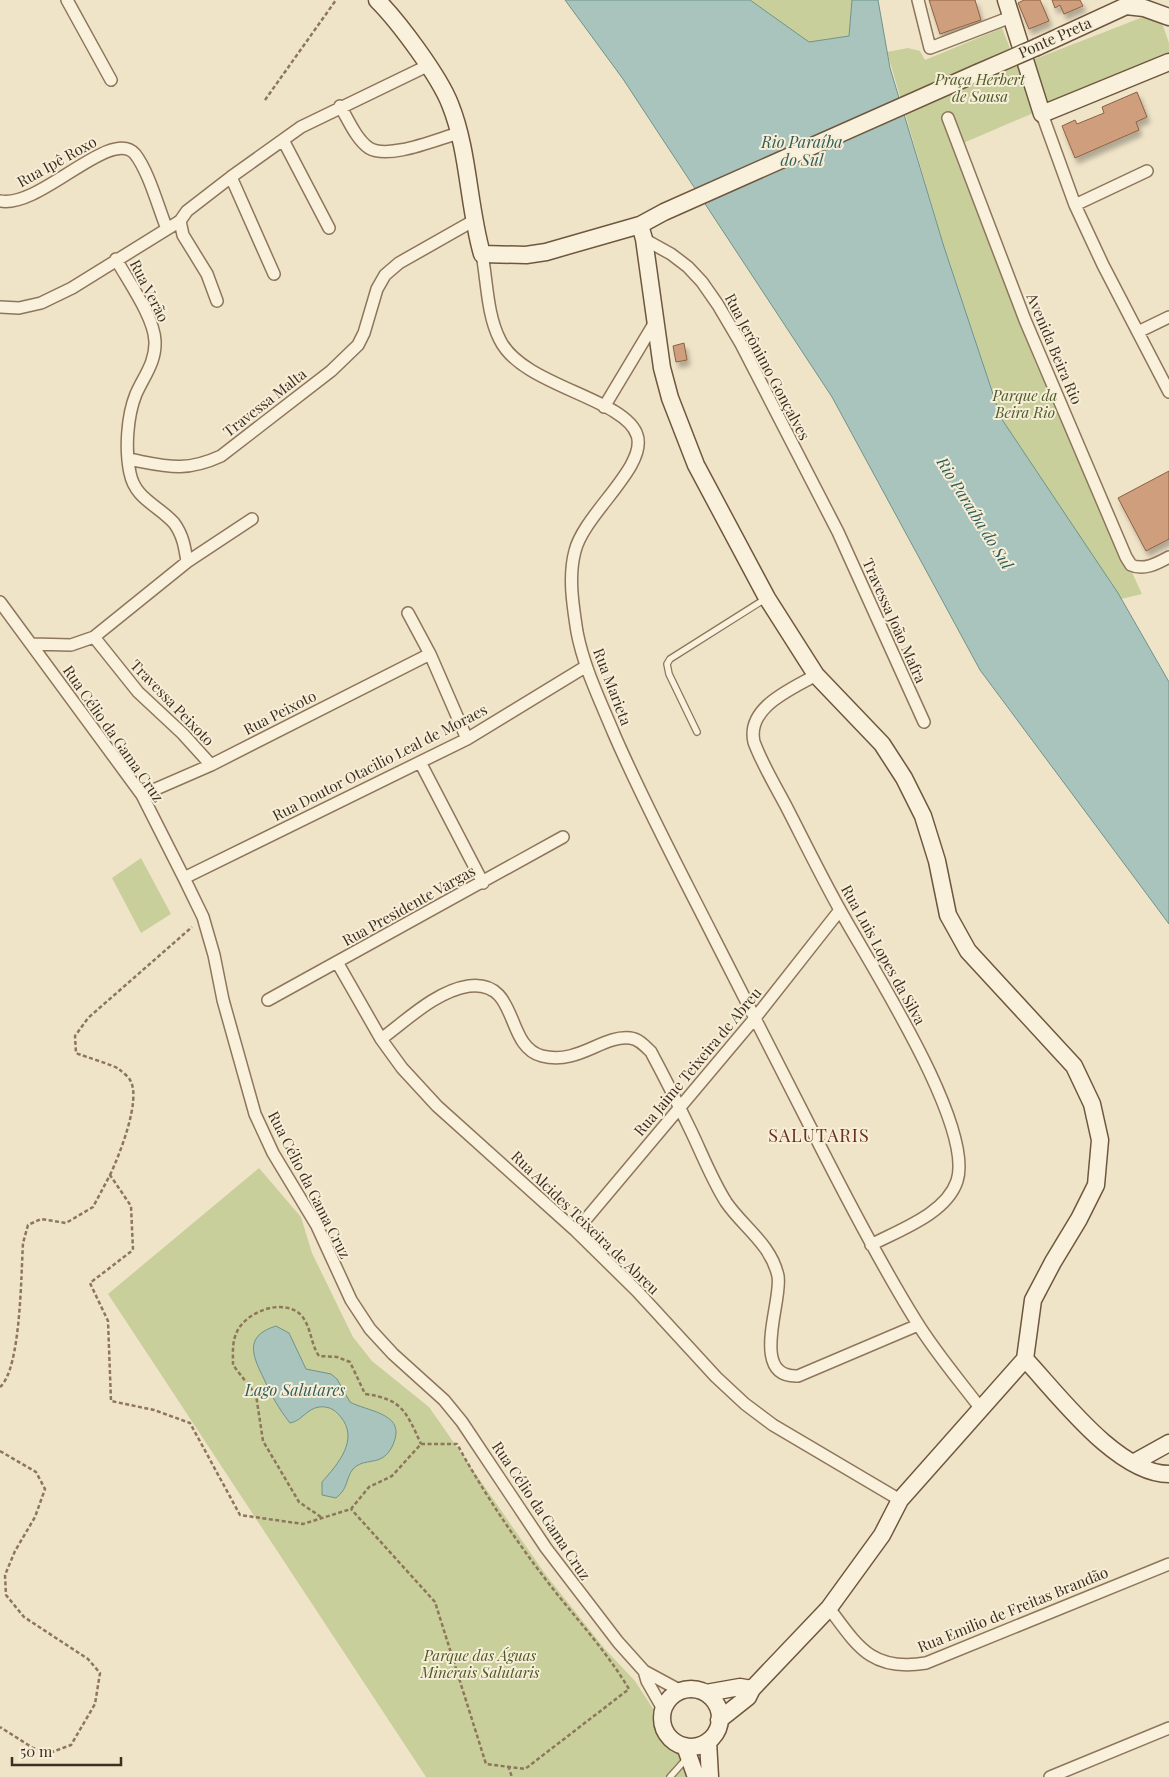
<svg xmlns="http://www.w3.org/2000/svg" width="1169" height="1777" font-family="'Playfair Display',serif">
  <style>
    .green { fill: #c9cf9b }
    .water { fill: #a9c4bc; stroke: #6f938a }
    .building { fill: #cf9f7d; stroke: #8d5f41; filter: url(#shadow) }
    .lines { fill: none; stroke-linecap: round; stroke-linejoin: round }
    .lane-casing { stroke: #8d765c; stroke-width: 8 }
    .street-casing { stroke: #8d765c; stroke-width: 14 }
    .secondary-casing { stroke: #6f573f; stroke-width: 19 }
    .path { stroke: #8d765c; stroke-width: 2.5; stroke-dasharray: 4 2.5; stroke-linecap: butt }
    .lane { stroke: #faf1dc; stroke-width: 5.5 }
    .street { stroke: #faf1dc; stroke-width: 11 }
    .secondary { stroke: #faf1dc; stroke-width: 16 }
    .secondary-bridge-casing { stroke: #6f573f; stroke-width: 19; stroke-linecap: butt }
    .secondary-bridge { stroke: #faf1dc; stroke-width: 16 }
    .labels { text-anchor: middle; stroke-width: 4; stroke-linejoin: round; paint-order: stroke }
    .street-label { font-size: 15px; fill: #3d2e20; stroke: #f7eed8 }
    .park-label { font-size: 15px; font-style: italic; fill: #4d5a26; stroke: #f7eed8 }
    .water-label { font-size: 16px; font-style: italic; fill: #2f5d5a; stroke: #f7eed8 }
    .quarter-label { font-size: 18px; letter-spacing: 1px; fill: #6b2e1e; stroke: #f7eed8 }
  </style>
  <defs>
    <filter id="shadow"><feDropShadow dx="3" dy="5.5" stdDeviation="2.5" flood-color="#0004"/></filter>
  </defs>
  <rect width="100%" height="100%" fill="#f0e4c8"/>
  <path class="green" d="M750,0H852L849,36L809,42Z
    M1143,17L1162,23L1169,43V55L954,147L1036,364L1142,594L1121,599L1001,418L942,240L887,52L908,48L920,51L925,60L1002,28L1017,66Z
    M141,858L171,914L141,933L112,878Z
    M259,1168L301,1217L312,1253L353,1337L372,1361L429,1407L546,1575L604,1648L635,1681L685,1758L693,1777H426L108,1294Z"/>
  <path class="water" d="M565,0H750L809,42L849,36L852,0H878L890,68L944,247L1001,418L1118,593L1169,682V924L980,670L832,397L623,79Z
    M276,1326L289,1333L306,1369L331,1374L337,1379L350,1402C366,1411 403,1413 395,1439C393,1446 389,1454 382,1458C374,1463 361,1460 353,1469C345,1479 349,1488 336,1498L322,1495V1482C338,1464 360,1439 340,1416C334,1409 328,1406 319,1407C306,1409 302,1421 290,1423C279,1409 271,1395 264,1379C252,1355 244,1336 276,1326Z"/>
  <path class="building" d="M929,0H975L981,20L940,34Z
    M1024,0H1040L1049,21L1029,29L1018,3Z
    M1052,0H1080L1083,6L1064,14L1060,5L1055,8Z
    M1137,92L1147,117L1136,122L1139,130L1075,158L1062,126L1075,120L1077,124L1104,113L1102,107Z
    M684,343L687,360L676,362L673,346Z
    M1169,471V539L1146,551L1118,498Z"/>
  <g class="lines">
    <g class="lane-casing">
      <path id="lane" d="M697,732L669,674L667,664L670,659L765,599
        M670,1777L687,1758"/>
    </g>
    <g class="street-casing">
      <path id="street" d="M67,0L111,80
        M918,0L930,48L1011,17
        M340,106C348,119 356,139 369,148C389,160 437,139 459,133
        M1042,114L1075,205L1103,265L1169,392
        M948,118L1025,320L1126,557L1131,565C1144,571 1158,563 1169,557
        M283,140L329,228
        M231,177L274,274
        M0,201C40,209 111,126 135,154C149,172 158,207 167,229
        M1075,205L1147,171
        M180,221L183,235L207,274L217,301
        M644,239L671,254L688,267L702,282L718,305L741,344L838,532L924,722
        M482,254C487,281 487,315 500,340C522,386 625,398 637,435C648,466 584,514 575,551C568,577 573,606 577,632C584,668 600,700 614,734C644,803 679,869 713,936C748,1004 783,1073 818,1142C849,1203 880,1263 916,1321C935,1352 959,1380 981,1409
        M116,259C128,281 154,317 155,341C156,362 144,376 136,394C127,416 125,450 130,473C135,499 158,505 174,523C183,535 185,548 187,562
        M0,307L19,308L41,303L72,288L180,221L187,211L231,177L301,127L427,66
        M1138,332L1169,317
        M604,407L655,322
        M128,459C166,466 184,473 221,456L331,371L358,345L364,333L377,289L385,275L399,263L473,221
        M0,602L142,795L184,878L203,917L214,955L223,1000L255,1114L273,1153L317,1226L351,1300L370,1329L393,1354L444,1400L462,1422L546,1548L618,1642L644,1671L647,1681L663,1709
        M408,613L430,654L467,739
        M94,637L138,692L183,734L211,765
        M31,644L71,645L94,637L187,562L252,519
        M816,675C792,689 746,707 754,742C762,764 775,785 786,806C804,841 821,876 840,910C869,963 975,1126 957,1181C946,1214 899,1230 871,1245
        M420,762L483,883
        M142,795L211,765L430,654
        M184,878L467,739L585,667
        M337,962L381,1039L402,1068L437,1106L576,1231L637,1291L716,1377L745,1404L773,1425L900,1500
        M268,1000L563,837
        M381,1039C407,1020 436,991 469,986C520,980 504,1046 542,1056C579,1065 602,1035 630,1038C639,1039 645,1046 651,1052C665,1078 678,1104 691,1131C702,1154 712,1180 726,1202C743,1227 771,1244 778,1276C783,1300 748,1378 798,1376L918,1325
        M576,1231L755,1018L840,910
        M829,1608C858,1647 872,1672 926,1663L1169,1564
        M644,1671L681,1691
        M1050,1777L1169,1728"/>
    </g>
    <g class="secondary-casing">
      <path id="secondary" d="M377,0C399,22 439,76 450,104C469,151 468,205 482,254L526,255L546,252L640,225L664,212L977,73
        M1006,0L1042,114L1169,62
        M1126,6L1144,8L1169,17
        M1037,47L1126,6L1130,0
        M640,225L644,239L662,368L670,398L696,465L767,598L816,675L882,744L904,778L923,816L937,861L948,915L968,951L1074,1066L1092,1104L1100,1140L1096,1185L1079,1219L1053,1262L1033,1300L1025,1359
        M1025,1359C1058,1394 1117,1474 1169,1474
        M1133,1463L1169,1443
        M662 1718a29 29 0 1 1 58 0a29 29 0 1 1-58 0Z
        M706,1693L740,1687L752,1689
        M719,1720L748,1697L752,1689L829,1608L882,1535L900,1500L1025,1359
        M708,1741L710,1777
        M685,1746L696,1777"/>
    </g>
    <path class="path" d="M265,100L336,0
      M110,1175C119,1156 142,1099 130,1080C128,1076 122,1072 119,1069C113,1065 86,1057 76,1053L75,1036L88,1018L192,927
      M0,1387C21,1369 21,1274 23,1243L28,1225L41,1219L66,1223L93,1207L110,1175L131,1206L133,1250L90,1283L108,1321L111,1401L154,1410L190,1423L240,1515L303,1524L351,1509L369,1487L392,1476L421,1444H457C486,1497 520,1547 557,1594C582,1625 608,1654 629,1689L525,1769L486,1764L435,1602L351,1509
      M0,1451L36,1472L45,1489L35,1517L15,1551L5,1575L6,1595L24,1617L88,1659L100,1673L95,1704L71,1745L52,1752L33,1748L0,1727
      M321,1517L299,1502L263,1441L256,1395L233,1365C233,1355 232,1343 236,1334C244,1312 283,1297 301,1315C312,1328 310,1343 319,1356L337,1357L350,1362L365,1394C402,1399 406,1411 421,1444
      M508,1766L512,1777"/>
    <use href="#lane" class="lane"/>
    <use href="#street" class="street"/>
    <use href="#secondary" class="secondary"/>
    <g class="secondary-bridge-casing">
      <path id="secondary-bridge" d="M977,73L1037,47"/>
    </g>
    <use href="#secondary-bridge" class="secondary-bridge"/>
  </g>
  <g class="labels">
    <g class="street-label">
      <text transform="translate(1055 38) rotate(-24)" y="5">Ponte Preta</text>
      <text transform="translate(57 162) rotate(-29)" y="5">Rua Ipê Roxo</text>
      <text transform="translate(149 291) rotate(63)" y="5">Rua Verão</text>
      <text transform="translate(1054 349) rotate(67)" y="5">Avenida Beira Rio</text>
      <text transform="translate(767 367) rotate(62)" y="5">Rua Jerônimo Gonçalves</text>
      <text transform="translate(265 403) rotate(-38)" y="5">Travessa Malta</text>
      <text transform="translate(894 621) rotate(66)" y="5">Travessa João Mafra</text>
      <text transform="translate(612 687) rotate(69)" y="5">Rua Marieta</text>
      <text transform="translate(172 703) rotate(46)" y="5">Travessa Peixoto</text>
      <text transform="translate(280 713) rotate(-27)" y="5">Rua Peixoto</text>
      <text transform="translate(113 734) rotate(55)" y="5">Rua Célio da Gama Cruz</text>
      <text transform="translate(380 763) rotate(-27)" y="5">Rua Doutor Otacilio Leal de Moraes</text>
      <text transform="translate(409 906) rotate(-29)" y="5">Rua Presidente Vargas</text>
      <text transform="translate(883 955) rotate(61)" y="5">Rua Luis Lopes da Silva</text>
      <text transform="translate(698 1062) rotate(-50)" y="5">Rua Jaime Teixeira de Abreu</text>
      <text transform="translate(309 1185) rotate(63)" y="5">Rua Célio da Gama Cruz</text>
      <text transform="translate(585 1223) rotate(44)" y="5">Rua Alcides Teixeira de Abreu</text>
      <text transform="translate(541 1511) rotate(56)" y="5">Rua Célio da Gama Cruz</text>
      <text transform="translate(1013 1610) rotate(-22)" y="5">Rua Emilio de Freitas Brandão</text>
    </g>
    <g class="park-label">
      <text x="980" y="85">Praça Herbert<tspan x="980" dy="17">de Sousa</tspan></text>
      <text x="1025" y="401">Parque da<tspan x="1025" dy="17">Beira Rio</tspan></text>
      <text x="480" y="1661">Parque das Águas<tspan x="480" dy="17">Minerais Salutaris</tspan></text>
    </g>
    <g class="water-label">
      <text x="802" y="148">Rio Paraíba<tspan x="802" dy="18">do Sul</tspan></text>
      <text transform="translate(975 513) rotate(58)" y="6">Rio Paraíba do Sul</text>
      <text x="295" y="1396">Lago Salutares</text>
    </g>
    <g class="quarter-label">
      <text x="819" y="1142">SALUTARIS</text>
    </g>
  </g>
  <path d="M12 1757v8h109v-8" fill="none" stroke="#3d2e20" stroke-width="2.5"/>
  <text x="20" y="1757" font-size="15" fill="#3d2e20" stroke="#f7eed8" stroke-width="4" paint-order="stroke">50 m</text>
</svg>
